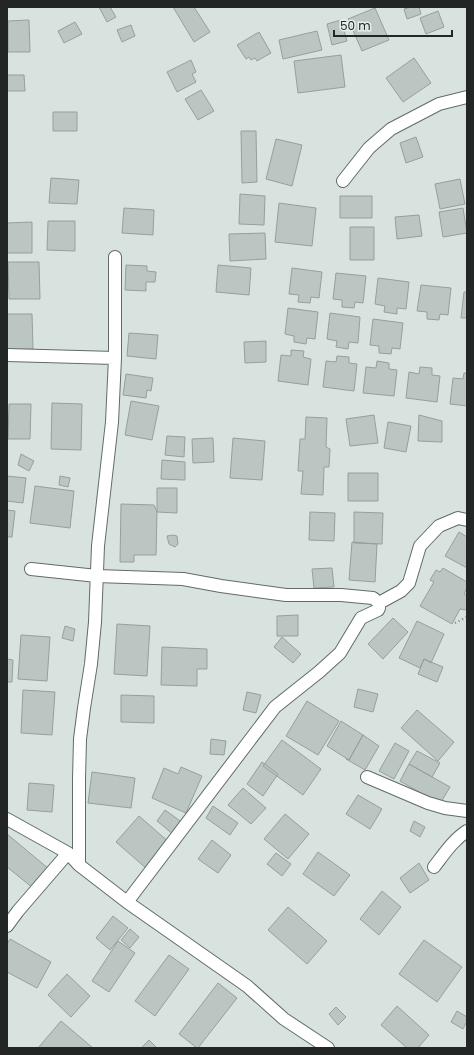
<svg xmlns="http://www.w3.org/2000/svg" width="474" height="1055" font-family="Poppins,sans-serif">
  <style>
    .building { fill: #bbc6c3; stroke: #959f9c }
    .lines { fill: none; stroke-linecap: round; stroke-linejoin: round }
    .minor-casing { stroke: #626b68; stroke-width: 14 }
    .path { stroke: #808886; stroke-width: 2.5; stroke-dasharray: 1 3; stroke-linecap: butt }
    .minor { stroke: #fff; stroke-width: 12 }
  </style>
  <rect width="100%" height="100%" fill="#d8e3e0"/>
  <path class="building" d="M99,7H110L116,17L107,22Z
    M173,7H194L210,32L194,42Z
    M411,7H419L421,14L407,19L404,9Z
    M375,8L389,40L362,51L348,19Z
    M438,11L444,27L426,34L420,18Z
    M29,20L30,52H8V21Z
    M341,20L347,41L332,45L327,24Z
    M75,22L82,34L64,43L58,31Z
    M131,25L135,36L122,42L117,30Z
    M317,31L322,50L283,59L279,40Z
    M259,32L271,53L257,61L255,58L251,60L249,57L246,59L237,45Z
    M341,55L345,87L298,93L294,61Z
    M414,58L431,83L403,102L386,78Z
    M191,60L196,72L192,74L196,82L177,92L167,72Z
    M7,75H24L25,91H7Z
    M201,90L214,111L198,120L185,99Z
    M53,112H77V131H53Z
    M241,131H256L257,182L242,183Z
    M416,137L423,157L406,163L400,143Z
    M276,139L302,145L292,186L266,179Z
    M51,178L79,180L77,204L49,203Z
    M460,179L465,204L440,209L435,184Z
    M240,194L265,196L264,225L239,224Z
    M340,196H372V218H340Z
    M279,203L316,208L312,246L275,242Z
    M124,208L154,210L153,235L122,233Z
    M463,208L467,233L443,237L439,212Z
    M419,215L422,236L397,239L395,217Z
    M48,221H75V251L47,250Z
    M32,222V253H7V223Z
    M350,227H374V260H350Z
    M265,233L266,259L230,261L229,234Z
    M8,262H39L40,299H9Z
    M126,265L147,266V271L156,272L155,282H146V291L125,290Z
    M218,265L251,268L249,295L216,292Z
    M292,268L322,272L319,298L311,297L310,303L298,302L299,295L289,294Z
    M336,273L366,276L363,303L355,302L354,308L342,307V300L333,299Z
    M378,278L409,282L406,309L397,308V314L384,312L385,306L375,304Z
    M421,285L451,288L448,315L440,314L439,320L427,319V312L417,311Z
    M464,292H467V318H461Z
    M288,308L318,312L315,339L307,338L306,344L294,342V336L285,334Z
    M330,313L360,317L358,343L349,342L348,349L336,347L337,341L327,339Z
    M7,314H32L33,349L7,350Z
    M373,319L403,323L400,349L392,348L391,354L379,353V346L370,345Z
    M129,333L158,335L156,359L127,356Z
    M266,341V362L245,363L244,342Z
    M291,350L304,351L303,357L311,359L308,385L278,381L281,355L291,356Z
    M337,356L349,357V363L357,364L354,391L323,387L326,361L336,362Z
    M377,361L389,363V369L397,370L394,396L363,393L366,367L376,368Z
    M420,367L432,368V375L440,376L437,402L406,398L409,372L419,374Z
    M464,373H467V406L450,404L453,378L463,379Z
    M126,374L153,378L151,391L147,390L146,398L123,395Z
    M131,401L159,406L152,440L125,435Z
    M52,403L82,404L81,450L51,449Z
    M9,404H31L30,439H8Z
    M374,415L378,443L350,446L346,419Z
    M419,415L442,421V442L418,441Z
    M306,417L327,418L326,447L330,449L329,467H324L323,495L301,494L303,471H298L300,439H305Z
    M388,422L411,426L406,452L384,448Z
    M167,436L185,437L184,457L165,455Z
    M213,438L214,462L193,463L192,439Z
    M233,438L265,441L262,480L230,478Z
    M21,454L34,461L29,471L18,465Z
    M162,460L185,462V480L161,479Z
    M348,473H378V501H348Z
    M7,476L26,478L23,503L7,501Z
    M60,476L70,478L68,487L59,485Z
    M35,486L74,491L70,528L30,523Z
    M157,488H177V513L157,512Z
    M121,504L154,505L157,512L156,555H134V562H120Z
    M7,510L15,511L12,537H7Z
    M310,512L335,513L334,541L309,540Z
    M354,512L383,513L382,544L354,543Z
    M459,532L467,537V568L445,556Z
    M173,535L177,536L178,544L175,547L169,544L167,536Z
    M352,542L377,544L375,582L349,580Z
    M332,568L334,587L314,588L312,569Z
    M443,568L467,582V588L464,594L467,596V608L465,610L460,609L452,624L420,606L434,582L430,580L436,570L440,572Z
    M298,615V636H277V616Z
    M393,618L408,632L383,659L368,644Z
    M417,621L444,634L431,663L424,659L420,668L399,658Z
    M117,624L150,626L147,676L114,674Z
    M65,626L75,629L73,641L62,638Z
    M21,635L50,637L47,681L18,679Z
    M282,637L301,654L293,663L274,647Z
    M162,647L207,649V669H197V686L161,685Z
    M7,659L13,660L12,682H7Z
    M424,659L443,667L437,682L418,674Z
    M358,689L378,694L373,712L354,707Z
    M23,690L55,692L52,735L21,733Z
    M247,692L261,695L256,713L243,710Z
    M121,695L154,696V723L121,722Z
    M307,701L339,721L318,755L286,736Z
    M417,710L454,742L438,761L401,728Z
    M341,721L363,735L349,760L327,746Z
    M363,735L379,746L365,770L346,759L349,760Z
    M211,739L226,741L224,755L210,754Z
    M282,740L321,769L303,795L263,766Z
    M395,743L409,751L394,779L379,771Z
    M417,751L440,763L432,777L409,764Z
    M262,762L278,774L263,796L247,784Z
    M409,764L450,787L440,804L400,781Z
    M181,767L202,776L186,813L152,798L164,768L178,774Z
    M92,772L135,778L131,808L88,803Z
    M29,783L54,785L52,812L27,810Z
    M243,788L266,808L251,824L228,805Z
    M358,795L382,809L370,829L346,814Z
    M213,806L238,823L230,835L206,818Z
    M165,810L183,823L174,835L157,821Z
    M285,814L309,834L288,859L264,839Z
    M139,816L170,843L147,869L116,842Z
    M414,821L425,827L420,837L410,831Z
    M7,834L49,869L33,888L7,867Z
    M212,840L231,855L218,873L198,859Z
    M318,852L350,875L334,896L303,874Z
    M276,853L291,864L282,876L267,864Z
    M419,863L429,880L410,893L400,878Z
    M382,891L401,907L379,935L360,919Z
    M288,907L327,941L307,964L268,930Z
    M113,916L128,928L110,950L96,938Z
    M130,929L139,937L130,948L121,940Z
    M10,939L51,962L37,988L7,972V944Z
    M424,940L462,967L437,1002L399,974Z
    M118,941L135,953L109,992L92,981Z
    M169,955L189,969L155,1016L135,1001Z
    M67,974L90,996L71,1017L48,995Z
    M218,983L237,998L198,1048H197L179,1034Z
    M397,1006L429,1035L418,1048H407L381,1025Z
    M336,1007L346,1017L338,1025L329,1014Z
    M457,1011L467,1017V1021L463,1029L451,1022Z
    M61,1021L93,1048H38Z
    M149,1040L157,1048H141Z"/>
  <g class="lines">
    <g class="minor-casing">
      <path id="minor" d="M343,181L369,148L391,129L439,104L467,97
        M7,355L115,358
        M31,569L97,576L183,579L221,586L286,595H341L373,598L379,603
        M379,603L401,591L409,583L420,546L439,526L458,518L467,520
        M367,777L428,803L445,808L467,811
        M7,819L68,853L79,865L127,902L247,986L284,1019L328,1048
        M79,865V779L80,739L84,708L91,664L95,622L98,546L112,422L115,358V257
        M434,867C444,854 453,840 467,831
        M127,902L275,707L319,672L340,653L361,618L378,610L379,608V603
        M7,926L18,911L68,853"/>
    </g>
    <path class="path" d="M455,623L467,617"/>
    <use href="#minor" class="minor"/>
  </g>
  <rect width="474" height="1055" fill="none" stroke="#222625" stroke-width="16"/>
  <path d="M334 30v6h118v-6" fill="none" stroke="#222625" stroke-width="2"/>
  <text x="340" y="30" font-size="12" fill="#222625" stroke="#e5f0ed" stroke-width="3" paint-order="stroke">50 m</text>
</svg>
